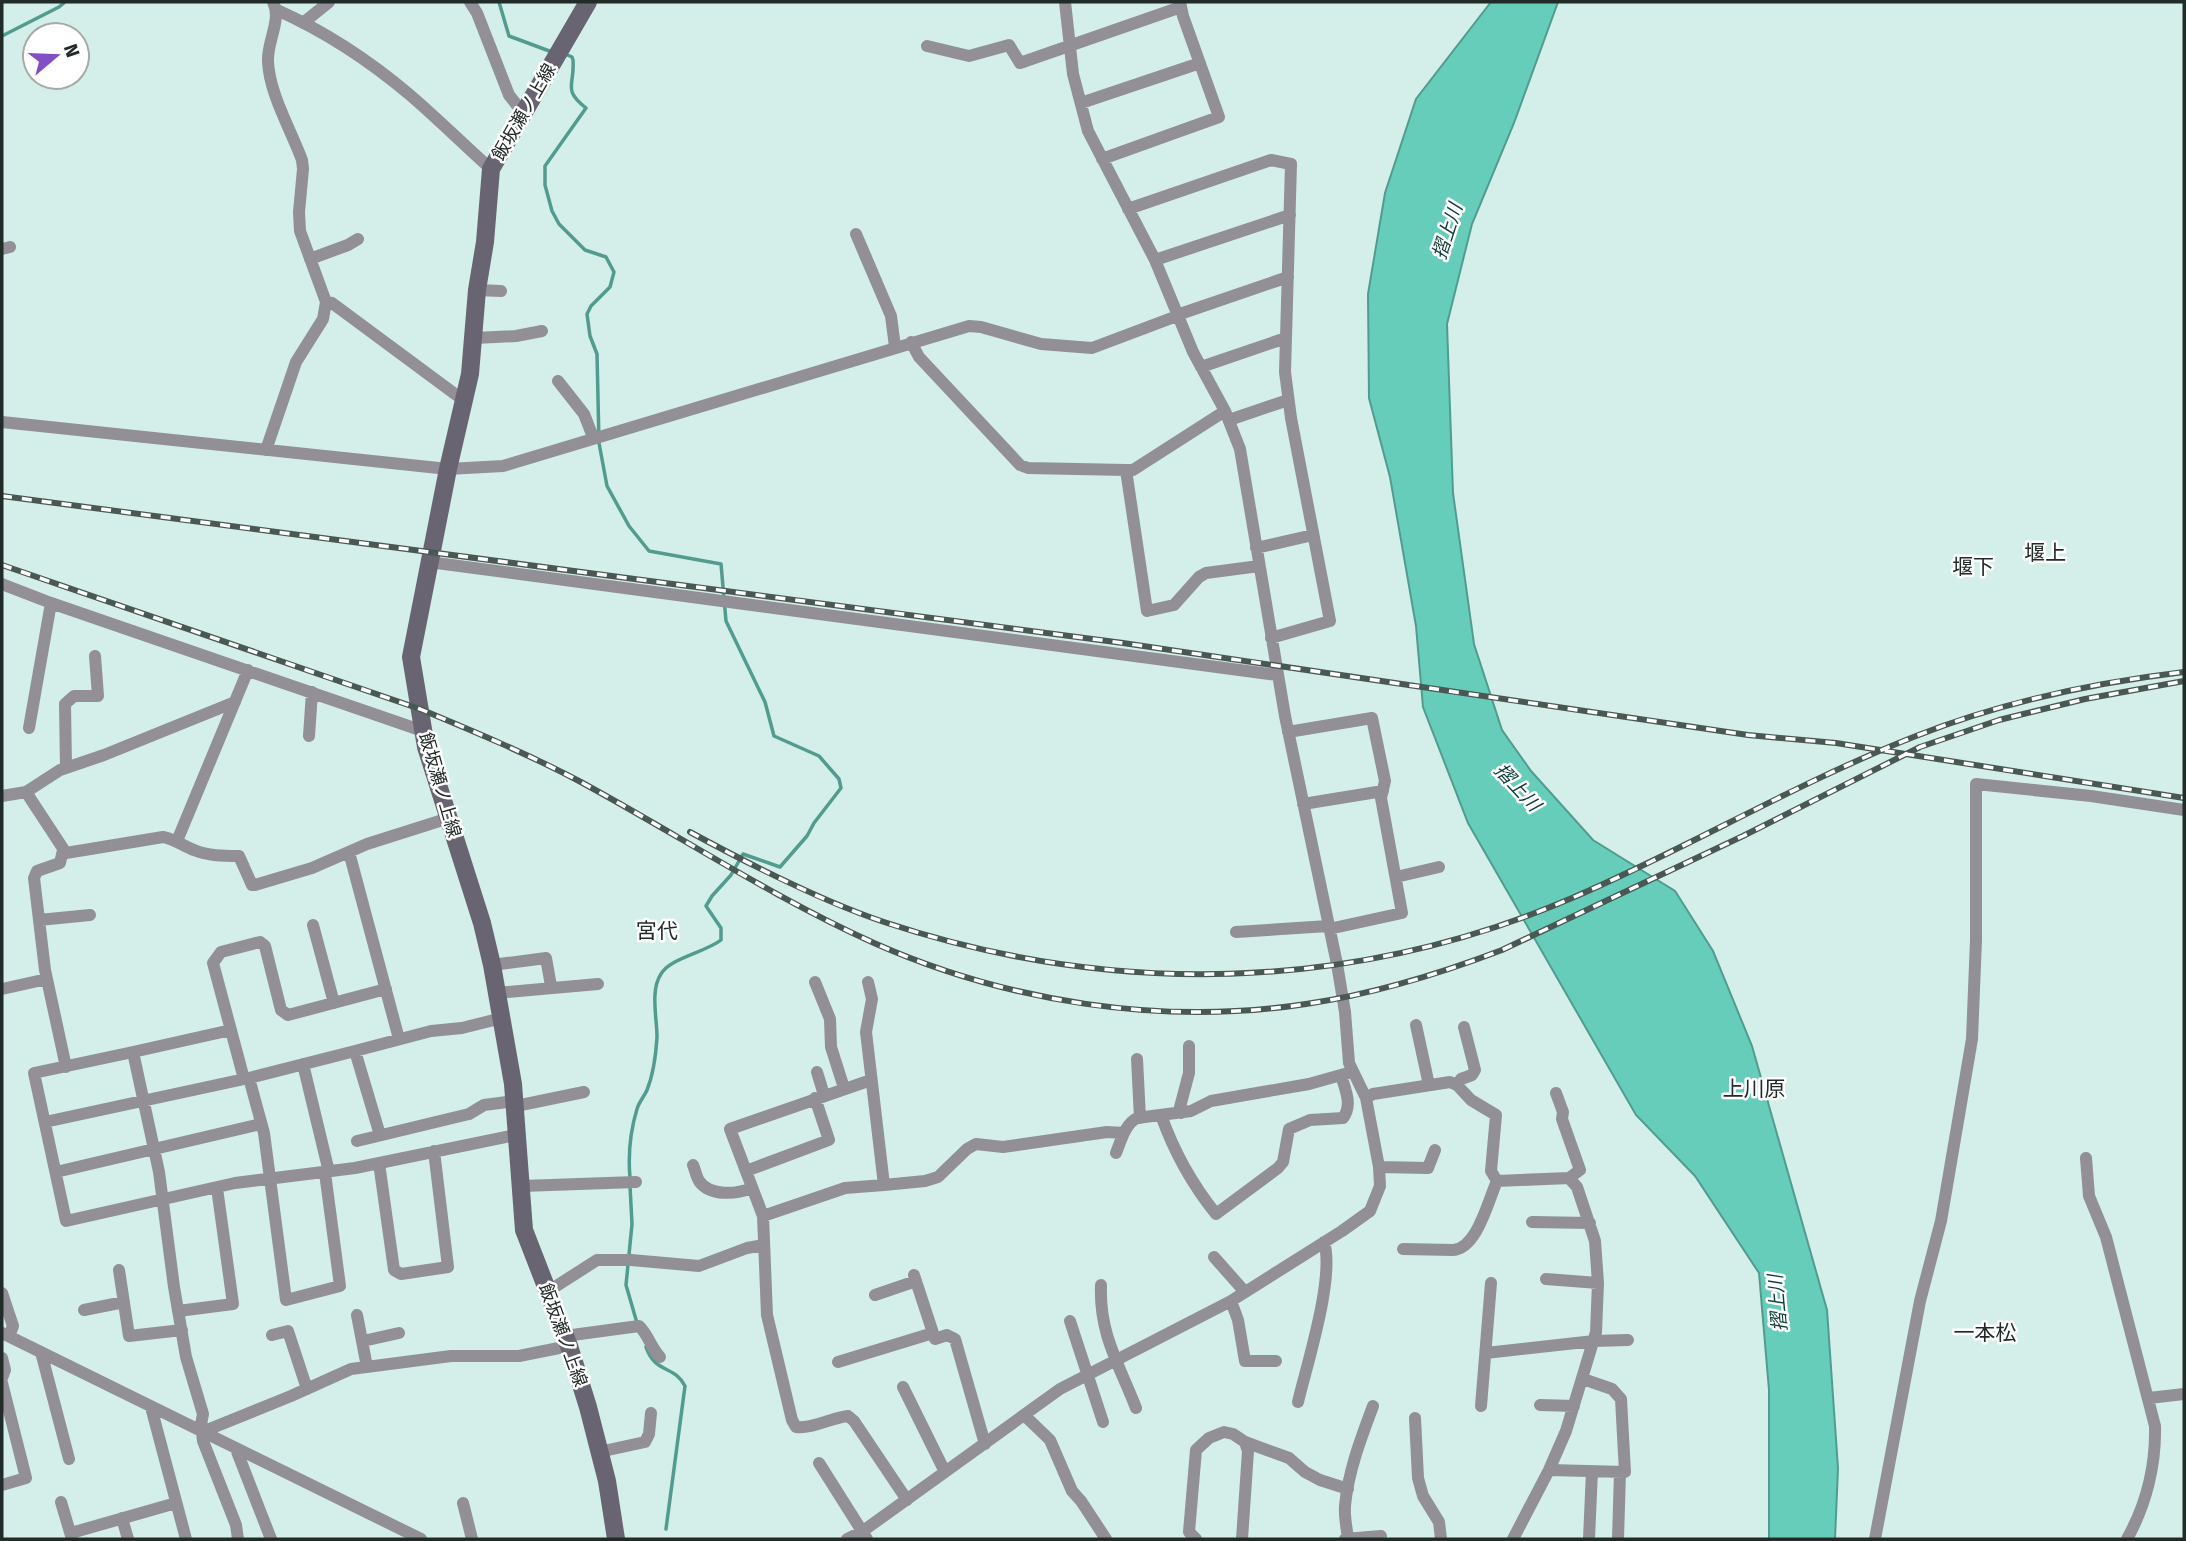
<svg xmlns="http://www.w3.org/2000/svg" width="2186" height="1541" font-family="'Fira Sans','Noto Sans JP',sans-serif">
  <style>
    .water { fill: #66cdbb; stroke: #519c8f; stroke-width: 2 }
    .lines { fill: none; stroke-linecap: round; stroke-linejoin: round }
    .stream { stroke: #519c8f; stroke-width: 3.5 }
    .minor { stroke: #928f97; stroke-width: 12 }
    .secondary { stroke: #696471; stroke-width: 18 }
    .rail-casing { stroke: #4a5854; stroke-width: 6 }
    .rail { stroke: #fff; stroke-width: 3.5; stroke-dasharray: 10; stroke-linecap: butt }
    .labels { text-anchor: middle; stroke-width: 5; stroke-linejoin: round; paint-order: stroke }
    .street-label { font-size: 18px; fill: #212b28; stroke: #fff }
    .water-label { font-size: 19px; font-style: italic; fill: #0d3d36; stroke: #fff }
    .quarter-label { font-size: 21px; fill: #212b28; stroke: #fff }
  </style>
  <rect width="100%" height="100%" fill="#d4efe9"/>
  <path class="water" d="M1491,2H1558L1514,123L1472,224L1447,324L1453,493L1474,644L1502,730L1531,771L1593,840L1675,891L1713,951L1752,1046L1827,1310L1838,1468L1835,1539H1769V1390L1759,1273L1695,1176L1636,1115L1468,823L1423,707L1416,626L1390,477L1369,398L1368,294L1385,193L1416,99Z"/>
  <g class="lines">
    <path class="stream" d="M499,2L509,36L552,52
      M2,36L59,7L65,2
      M563,53L572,57L573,60C575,86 562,89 586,108L545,166V185L552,211L559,224L585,250L606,257L614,272L610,287L591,306L587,314L590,336L597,354L599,443L607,486L629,526L649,551L721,564L726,621L765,702L774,736L819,756L839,779L841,788L814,823L807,836L780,867L743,854L731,875L712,896L706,906L721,928V940C706,952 670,958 661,974C650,990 657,1018 657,1037C656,1054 653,1075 647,1090C644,1097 639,1102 637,1109C630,1132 628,1155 630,1178
      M630,1186L632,1224L626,1285L637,1323
      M646,1347C655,1374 675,1365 685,1386L666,1529"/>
    <path class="minor" d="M470,2L477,13L509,95L523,113
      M277,10C324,31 371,62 410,95C438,119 464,145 491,169
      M303,23L329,2
      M927,46L969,56L1009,45L1020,63L1181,7
      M1081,103L1200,63
      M1102,159L1219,117L1183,16L1180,2
      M1128,209L1271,160L1291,164L1285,372L1291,418L1330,621L1271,638
      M856,234L891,316L895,347
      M2,249L10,247
      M310,259L348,245L358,239
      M1155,260L1290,215
      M477,290L501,291
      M326,302L332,303L463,400
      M1177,315L1288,277
      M475,338L516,336L542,331
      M911,342L919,357L1020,465L1028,468L1126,470L1147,611L1174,605L1199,577L1206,573L1259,566
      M1201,367L1286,338
      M558,381L584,414L593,437
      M1229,420L1288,400
      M2,422L448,469L503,466L969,326L981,327L1041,344L1092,348L1177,316
      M266,450L296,362L323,319L326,302L300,231L299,212L303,169L302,160C291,130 269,93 268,61C267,41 282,20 273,2
      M1126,470H1133L1225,411
      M1256,548L1313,535
      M429,562L1277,675
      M2,584L51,603L423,731
      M29,728L51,603
      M1288,732L1372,718L1385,781L1381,798L1402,913L1329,929
      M309,736L312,692
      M66,768L65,704L74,696H98L95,656
      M26,792L66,853L163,837C175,839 183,846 194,850C208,856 224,856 239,856L252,885H255L312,868L367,844L449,818
      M2,796L26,792L60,770L104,755L235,702
      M1303,804L1383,791
      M177,841L248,670
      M63,850L60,863L37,871L34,878L45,970L66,1067
      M349,852L399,1039
      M1396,877L1439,867
      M39,920L90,915
      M313,925L334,1003
      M1236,932L1328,926
      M492,965L546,958L551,986
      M815,982L830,1019L831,1047L844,1088
      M2,989L47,979
      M497,993L598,984
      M1416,1025L1429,1085
      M355,1051L431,1031L462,1028L502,1018
      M133,1052L231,1030
      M1137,1059L1140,1118
      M303,1064L329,1172
      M817,1072L824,1095
      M249,1078L264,1133L286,1300L340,1286L325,1173
      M244,1079L213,963L221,952L260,942L265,946L281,1010L288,1015L386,989
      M871,1080L730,1129L763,1216L767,1315L792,1420L796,1427C813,1429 830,1418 848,1416L854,1421L907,1500
      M1457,1085L1461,1079L1472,1075L1475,1070L1464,1027
      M1556,1093L1563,1112L1562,1119L1580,1170L1569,1178
      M1366,1098L1373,1094L1450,1082L1457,1085L1471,1100L1496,1115L1491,1171L1497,1181
      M516,1106L584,1092
      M1181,1113L1180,1107L1189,1073V1046
      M1161,1115C1174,1152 1191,1183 1216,1214L1278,1168L1283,1162L1289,1129L1310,1120L1343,1118C1353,1105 1345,1089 1341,1075
      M45,1122L249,1078L355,1051L380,1135
      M357,1141L469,1114L484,1105L515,1101
      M1116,1153C1121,1141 1125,1124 1137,1118L1191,1111L1211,1101L1309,1084L1348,1073
      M2086,1158L2089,1196L2106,1237L2155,1426C2156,1465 2146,1505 2127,1539
      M379,1163L394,1270L401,1274L448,1267L434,1151
      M693,1165C695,1169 696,1176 699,1181C710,1197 737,1194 752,1188
      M1379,1167L1428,1168L1435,1150
      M746,1171L829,1140L815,1098
      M56,1172L261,1124
      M884,1185L925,1181L938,1177L967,1149L976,1144L1003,1147L1107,1132L1124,1133
      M522,1186L636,1182
      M763,1216L845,1188L884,1185L866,1032L872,999L868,982
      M1532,1222L1590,1223
      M1403,1249L1453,1250C1477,1249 1488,1201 1497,1181L1569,1178L1577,1187L1595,1241L1598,1283L1596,1332L1566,1431L1549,1470L1513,1539
      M1214,1257L1245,1292
      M119,1270L129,1336L182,1330
      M914,1275L935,1339L947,1335L955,1339L985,1444
      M1546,1279L1598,1283
      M1101,1285C1099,1334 1119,1364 1136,1408
      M547,1292L597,1260H631L699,1266L747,1248L764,1245
      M2,1293L13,1326L9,1336
      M875,1295L916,1281
      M1231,1301L1238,1320L1245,1361H1276
      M84,1310L124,1302
      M178,1311L233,1304L217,1188
      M357,1315L367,1367
      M1070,1321L1103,1422
      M2,1333L421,1539
      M272,1335L288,1331L307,1389
      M565,1336L639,1326C648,1334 651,1348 660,1357
      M363,1341L399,1333
      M41,1352L69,1459
      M1486,1353L1594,1341L1628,1340
      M2,1358L5,1370L2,1378
      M838,1362L933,1333
      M2,1383L26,1478L2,1485
      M903,1387L945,1472
      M2149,1398L2184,1394
      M1298,1402C1307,1364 1335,1277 1324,1242
      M1540,1405L1574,1406
      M1481,1406L1491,1283
      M151,1407L186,1539
      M1024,1415L1050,1440L1072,1491L1081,1501L1106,1539
      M1415,1418L1418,1478L1423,1496L1439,1522L1441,1539
      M200,1430L203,1414L186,1357L174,1287L159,1172L133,1052L34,1073L66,1221L235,1183L355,1168L516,1135
      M236,1449L271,1539
      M599,1452L645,1442L649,1434L651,1413
      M819,1463L867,1539
      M1549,1470L1625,1472L1621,1399L1612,1389L1583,1379
      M61,1502L72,1539
      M463,1503L472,1539
      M122,1518L128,1539
      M71,1533L176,1503
      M238,1539L236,1525L203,1441L202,1432L291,1396L351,1369L451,1356H519L569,1346
      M847,1539L863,1531L1060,1389L1231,1301L1342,1231L1370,1211L1380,1186L1379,1167L1366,1098L1349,1063L1345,1012L1337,964L1285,716L1240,449L1225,411L1193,352L1155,260L1088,131L1073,74L1065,2
      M1196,1539L1189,1532L1196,1450L1209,1438L1224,1432L1233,1434L1245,1442L1289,1458L1305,1472L1320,1480L1348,1489
      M1242,1539L1248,1451L1245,1442
      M1345,1539L1381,1536
      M1348,1539C1347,1529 1344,1517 1345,1506C1348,1472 1361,1438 1373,1406
      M1589,1539L1592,1471
      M1618,1539L1620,1472
      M1875,1539L1920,1301L1941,1221L1972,1039L1976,940V784L2091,796L2184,810"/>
    <path class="secondary" d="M588,2L491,169L485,242L477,290L470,374L448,469L411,657L426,747L482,923L492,965L513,1084L524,1230L569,1346L588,1407L607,1481L616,1539"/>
    <g class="rail-casing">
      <path id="rail" d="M2,496L1123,643L1748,735L1836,743L2184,798
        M2,565L420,709C473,731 528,754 579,781C677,834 772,897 874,943C1007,1002 1162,1026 1306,1004C1374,994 1439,974 1502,950L1743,836L1920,747L1999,720L2085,699L2184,681
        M690,832C749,864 821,901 884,922C1111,997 1351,993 1572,898C1688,848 1798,782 1916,736C2002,702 2092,683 2184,672"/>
    </g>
    <use href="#rail" class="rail"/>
  </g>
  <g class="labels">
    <g class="street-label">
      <text transform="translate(524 112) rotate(-60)" y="6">飯坂瀬ノ上線</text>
      <text transform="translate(440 785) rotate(74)" y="6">飯坂瀬ノ上線</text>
      <text transform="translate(563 1335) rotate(70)" y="6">飯坂瀬ノ上線</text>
    </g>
    <g class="water-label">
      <text transform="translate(1447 231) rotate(-72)" y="7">摺上川</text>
      <text transform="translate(1518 787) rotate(47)" y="7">摺上川</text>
      <text transform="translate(1777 1303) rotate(-95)" y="7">摺上川</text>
    </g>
    <g class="quarter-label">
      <text x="2045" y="560">堰上</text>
      <text x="1973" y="574">堰下</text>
      <text x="657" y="938">宮代</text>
      <text x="1754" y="1096">上川原</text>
      <text x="1985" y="1340">一本松</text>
    </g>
  </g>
  <rect width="2186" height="1541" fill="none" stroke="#212b28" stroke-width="7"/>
  <g transform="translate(56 56) rotate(71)"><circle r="33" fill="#ffffff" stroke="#a6aaa9" stroke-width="2"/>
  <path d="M0-5L12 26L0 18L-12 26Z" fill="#834ec6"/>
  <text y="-10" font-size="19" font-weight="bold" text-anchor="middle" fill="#212b28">N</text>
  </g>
</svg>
